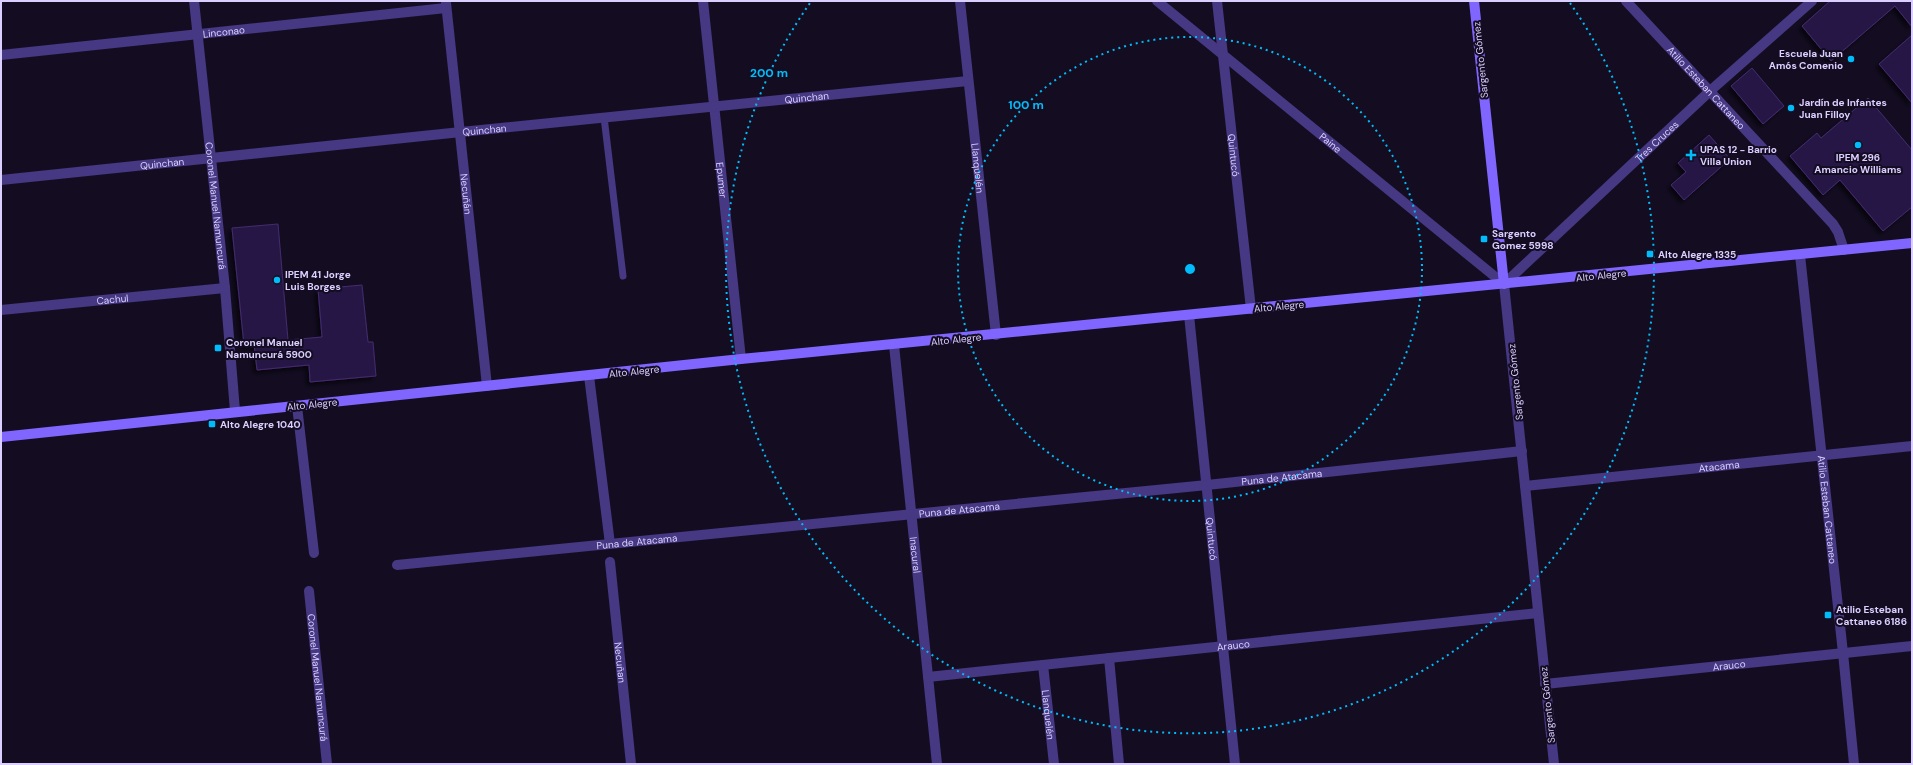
<svg xmlns="http://www.w3.org/2000/svg" width="1913" height="765" font-family="'DM Sans',sans-serif">
  <style>
    .building { fill: #281944; stroke: #432b70; filter: url(#shadow) }
    .lines { fill: none; stroke-linecap: round; stroke-linejoin: round }
    .lane { stroke: #463882; stroke-width: 7 }
    .street { stroke: #463882; stroke-width: 10 }
    .secondary { stroke: #8066ff; stroke-width: 10 }
    .ring { fill: none; stroke: #00bcfa; stroke-width: 2; stroke-dasharray: 2 4 }
    .poi-dot { fill: #00bcfa; stroke: #140d22; stroke-width: 1.5 }
    .labels { text-anchor: middle; stroke-width: 4; stroke-linejoin: round; paint-order: stroke }
    .street-label { font-size: 10px; fill: #dbcfff; stroke: #140d22 }
    .poi-label { font-size: 10px; font-weight: bold; fill: #dbcfff; stroke: #140d22; text-anchor: start }
    .centre { fill: #00bcfa; stroke: #140d22; stroke-width: 2 }
    .ring-label { font-size: 12px; text-anchor: middle; font-weight: bold; fill: #00bcfa; stroke: #140d22; stroke-width: 4; stroke-linejoin: round; paint-order: stroke }
  </style>
  <defs>
    <filter id="shadow"><feDropShadow dx="-3.5" dy="3.5" stdDeviation="2" flood-color="#0009"/></filter>
  </defs>
  <rect width="100%" height="100%" fill="#140d22"/>
  <path class="building" d="M1830,1H1912V27L1895,6L1831,61L1802,26Z
    M1912,35V103L1879,64Z
    M1752,68L1784,106L1763,124L1731,86Z
    M1868,98L1912,150V207L1883,231L1840,180L1823,195L1790,156L1817,133L1821,138Z
    M1709,135L1730,159L1684,200L1671,185L1686,172L1678,163Z
    M278,224L288,340L322,337L318,289L362,285L368,342H373L376,376L310,382L309,365L257,370L254,344L244,345L232,228Z"/>
  <g class="lines">
    <path class="lane" d="M604,117L623,276"/>
    <g class="street">
      <path id="s1" d="M194,1L225,288L235,411"/>
      <path id="s2" d="M703,1L741,359"/>
      <path id="s3" d="M960,1L996,335"/>
      <path id="s4" d="M1157,1L1504,284"/>
      <path id="s5" d="M1217,1L1251,309"/>
      <path id="s6" d="M1626,1L1833,224L1838,232L1844,250"/>
      <path id="s7" d="M446,3L487,386"/>
      <path id="s8" d="M1,55L446,8"/>
      <path id="s9" d="M1,180L461,132L968,81"/>
      <path id="s10" d="M1800,255L1843,653L1854,764"/>
      <path d="M1504,284L1554,764"/>
      <path id="s11" d="M1504,284L1710,91L1812,1"/>
      <path id="s12" d="M1,310L225,288"/>
      <path id="s13" d="M1189,315L1235,764"/>
      <path id="s14" d="M894,345L937,764"/>
      <path d="M589,376L610,544"/>
      <path d="M297,406L314,553"/>
      <path id="s15" d="M1525,486L1912,446"/>
      <path id="s16" d="M610,562L631,764"/>
      <path id="s17" d="M397,565L1207,485L1522,451"/>
      <path id="s18" d="M309,591L327,764"/>
      <path d="M1109,658L1119,764"/>
      <path id="s19" d="M1043,665L1054,764"/>
      <path id="s20" d="M928,677L1538,613"/>
      <path id="s21" d="M1545,684L1912,646"/>
    </g>
    <path class="secondary" d="M1474,1L1504,284
      M1,437L741,359L1912,243"/>
  </g>
  <g class="ring">
    <circle cx="1190" cy="269" r="232"/>
    <path d="M1570 3A464 464 0 1 1 810 3"/>
  </g>
  <g class="poi-dot">
    <circle cx="1851" cy="59" r="4"/>
    <circle cx="1791" cy="108" r="4"/>
    <circle cx="1858" cy="145" r="4"/>
    <path d="M1689 149h4v4h4v4h-4v4h-4v-4h-4v-4h4z"/>
    <rect x="1480" y="235" width="8" height="8" rx="2"/>
    <rect x="1646" y="250" width="8" height="8" rx="2"/>
    <circle cx="277" cy="280" r="4"/>
    <rect x="214" y="344" width="8" height="8" rx="2"/>
    <rect x="208" y="420" width="8" height="8" rx="2"/>
    <rect x="1824" y="611" width="8" height="8" rx="2"/>
  </g>
  <g class="labels">
    <g class="street-label">
      <text dy="4" stroke="none"><textPath href="#s8" startOffset="224">Linconao</textPath></text>
      <text transform="translate(1480 60) rotate(-96)" y="4">Sargento Gómez</text>
      <text dy="4" stroke="none"><textPath href="#s6" startOffset="118">Atilio Esteban Cattaneo</textPath></text>
      <text dy="4" stroke="none"><textPath href="#s9" startOffset="810">Quinchan</textPath></text>
      <text dy="4" stroke="none"><textPath href="#s9" startOffset="486">Quinchan</textPath></text>
      <text dy="4" stroke="none"><textPath href="#s11" startOffset="209">Tres Cruces</textPath></text>
      <text dy="4" stroke="none"><textPath href="#s4" startOffset="224">Paine</textPath></text>
      <text dy="4" stroke="none"><textPath href="#s5" startOffset="155">Quintucó</textPath></text>
      <text dy="4" stroke="none"><textPath href="#s9" startOffset="162">Quinchan</textPath></text>
      <text dy="4" stroke="none"><textPath href="#s3" startOffset="168">Llanquelén</textPath></text>
      <text dy="4" stroke="none"><textPath href="#s2" startOffset="180">Epumer</textPath></text>
      <text dy="4" stroke="none"><textPath href="#s7" startOffset="192">Necuñán</textPath></text>
      <text dy="4" stroke="none"><textPath href="#s1" startOffset="206">Coronel Manuel Namuncurá</textPath></text>
      <text transform="translate(1601 275) rotate(-6)" y="4">Alto Alegre</text>
      <text dy="4" stroke="none"><textPath href="#s12" startOffset="112">Cachul</textPath></text>
      <text transform="translate(1279 306) rotate(-5)" y="4">Alto Alegre</text>
      <text transform="translate(956 339) rotate(-6)" y="4">Alto Alegre</text>
      <text transform="translate(634 371) rotate(-6)" y="4">Alto Alegre</text>
      <text transform="translate(1515 382) rotate(-96)" y="4">Sargento Gómez</text>
      <text transform="translate(312 404) rotate(-6)" y="4">Alto Alegre</text>
      <text dy="4" stroke="none"><textPath href="#s15" startOffset="195">Atacama</textPath></text>
      <text dy="4" stroke="none"><textPath href="#s17" startOffset="889">Puna de Atacama</textPath></text>
      <text dy="4" stroke="none"><textPath href="#s10" startOffset="256">Atilio Esteban Cattaneo</textPath></text>
      <text dy="4" stroke="none"><textPath href="#s17" startOffset="565">Puna de Atacama</textPath></text>
      <text dy="4" stroke="none"><textPath href="#s13" startOffset="225">Quintucó</textPath></text>
      <text dy="4" stroke="none"><textPath href="#s17" startOffset="241">Puna de Atacama</textPath></text>
      <text dy="4" stroke="none"><textPath href="#s14" startOffset="211">Inacural</textPath></text>
      <text dy="4" stroke="none"><textPath href="#s20" startOffset="307">Arauco</textPath></text>
      <text dy="4" stroke="none"><textPath href="#s16" startOffset="101">Necuñan</textPath></text>
      <text dy="4" stroke="none"><textPath href="#s21" startOffset="185">Arauco</textPath></text>
      <text dy="4" stroke="none"><textPath href="#s18" startOffset="87">Coronel Manuel Namuncurá</textPath></text>
      <text transform="translate(1547 705) rotate(-96)" y="4">Sargento Gómez</text>
      <text dy="4" stroke="none"><textPath href="#s19" startOffset="50">Llanquelén</textPath></text>
    </g>
    <g class="poi-label">
      <text x="1843" y="57" text-anchor="end">Escuela Juan<tspan x="1843" dy="12">Amós Comenio</tspan></text>
      <text x="1799" y="106">Jardín de Infantes<tspan x="1799" dy="12">Juan Filloy</tspan></text>
      <text x="1700" y="153">UPAS 12 - Barrio<tspan x="1700" dy="12">Villa Union</tspan></text>
      <text x="1858" y="161" text-anchor="middle">IPEM 296<tspan x="1858" dy="12">Amancio Williams</tspan></text>
      <text x="1492" y="237">Sargento<tspan x="1492" dy="12">Gomez 5998</tspan></text>
      <text x="1658" y="258">Alto Alegre 1335</text>
      <text x="285" y="278">IPEM 41 Jorge<tspan x="285" dy="12">Luis Borges</tspan></text>
      <text x="226" y="346">Coronel Manuel<tspan x="226" dy="12">Namuncurá 5900</tspan></text>
      <text x="220" y="428">Alto Alegre 1040</text>
      <text x="1836" y="613">Atilio Esteban<tspan x="1836" dy="12">Cattaneo 6186</tspan></text>
    </g>
  </g>
  <circle cx="1190" cy="269" r="6" class="centre"/>
  <g class="ring-label">
    <text x="769" y="77">200 m</text>
    <text x="1026" y="109">100 m</text>
  </g>
  <rect width="1913" height="765" fill="none" stroke="#dbcfff" stroke-width="4"/>
</svg>
